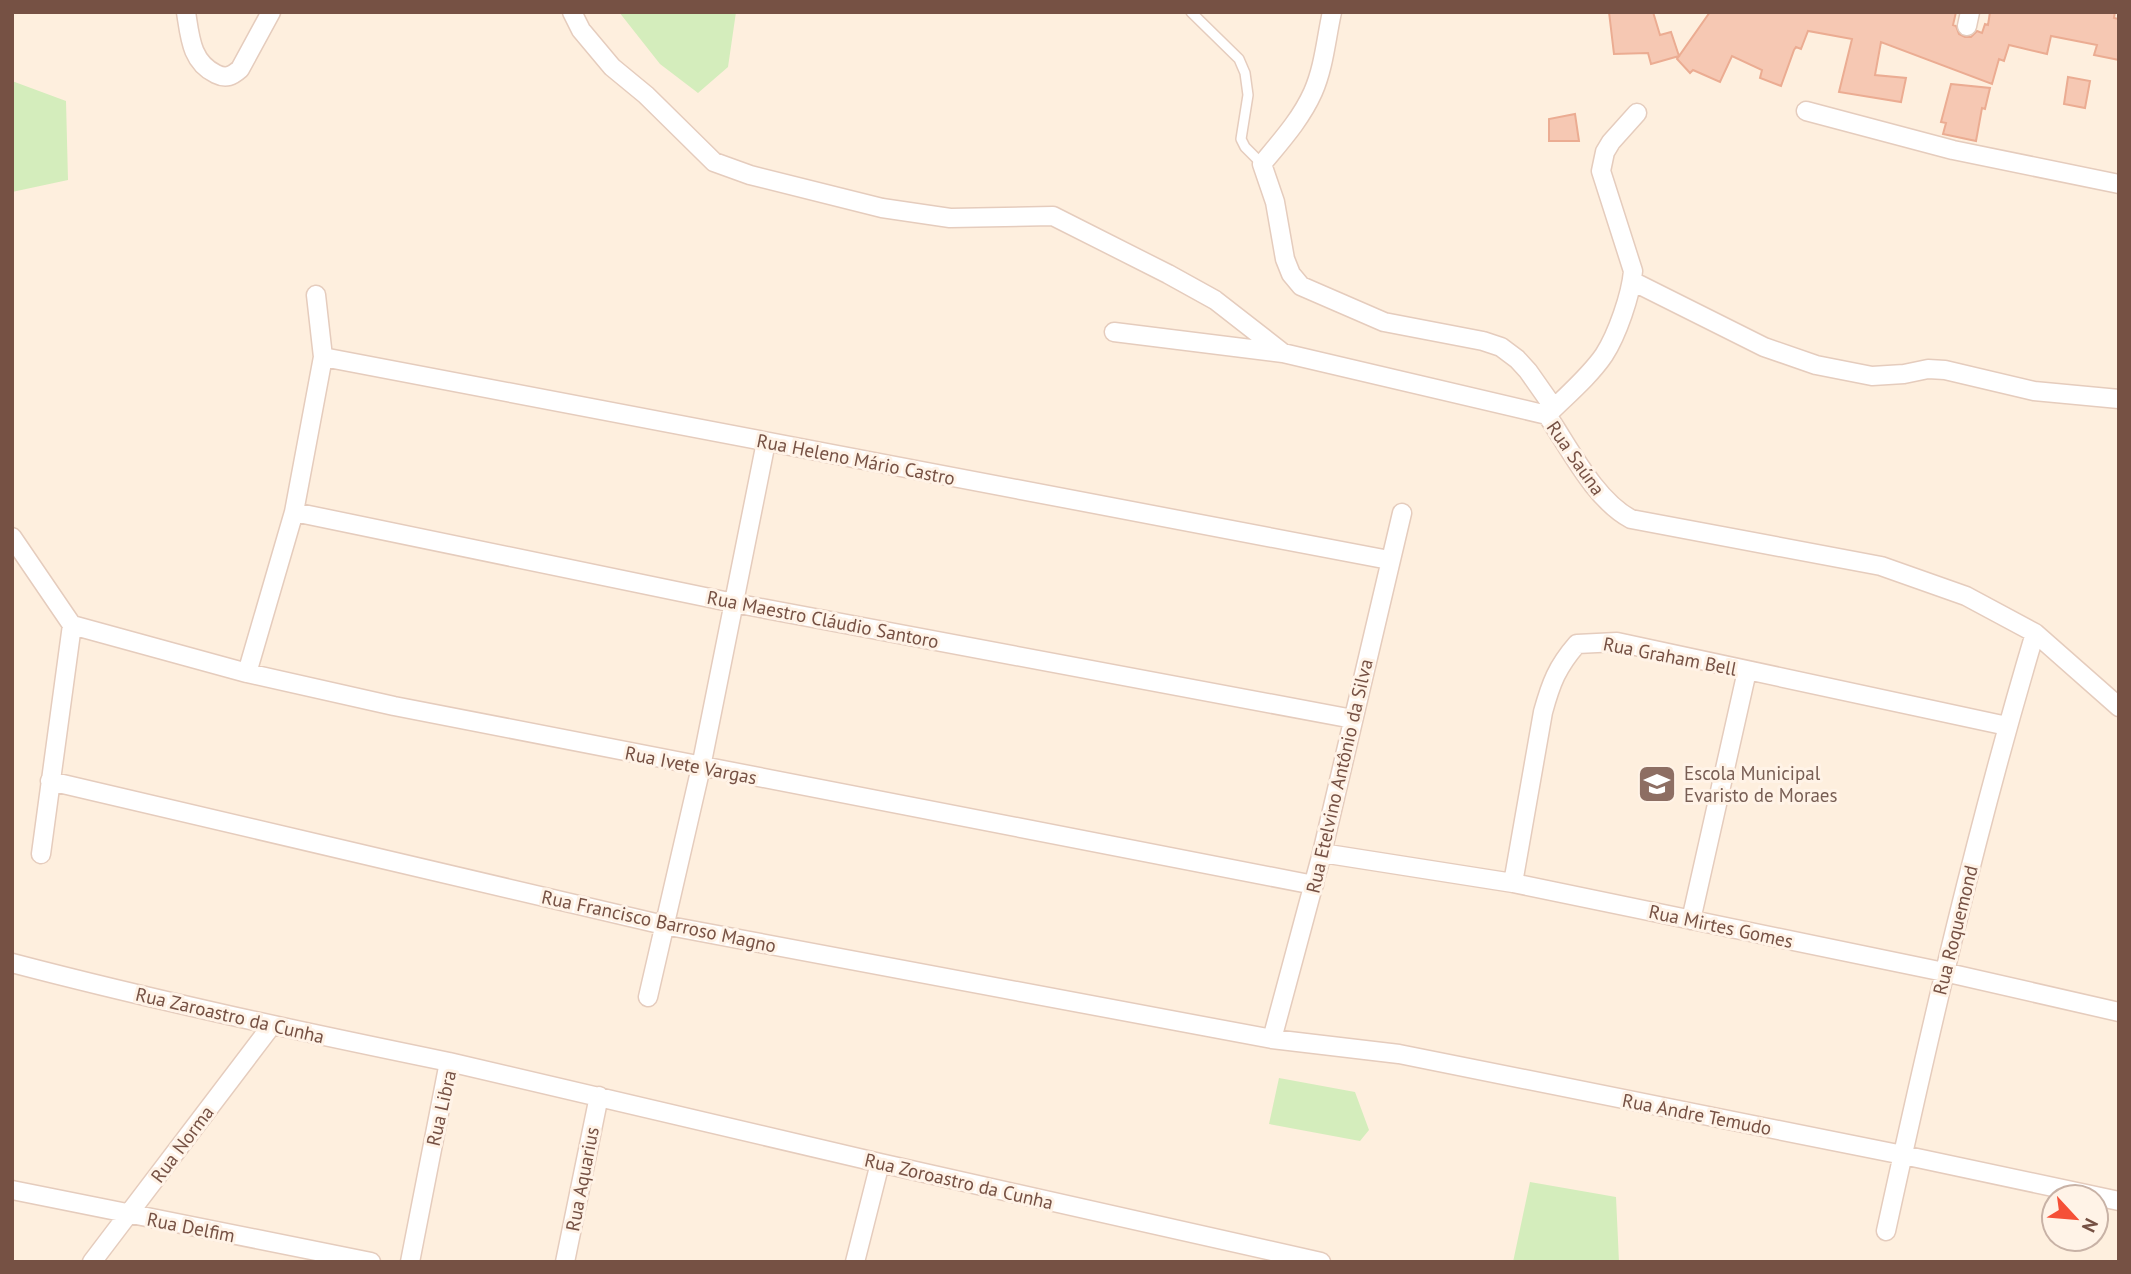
<svg xmlns="http://www.w3.org/2000/svg" width="2131" height="1274" font-family="'PT Sans',sans-serif">
  <style>
    .green { fill: #d4edbc }
    .building { fill: #f6c8b3; stroke: #ebac92; stroke-width: 2 }
    .lines { fill: none; stroke-linecap: round; stroke-linejoin: round }
    .lane-casing { stroke: #e5ccbd; stroke-width: 12 }
    .street-casing { stroke: #e5ccbd; stroke-width: 21 }
    .lane { stroke: #fff; stroke-width: 9 }
    .street { stroke: #fff; stroke-width: 18 }
    .labels { text-anchor: middle; stroke-width: 6; stroke-linejoin: round; paint-order: stroke }
    .street-label { font-size: 19px; fill: #765144; stroke: #fff3e7 }
    .education-label { font-size: 19px; fill: #785e54; stroke: #fff3e7; text-anchor: start }
  </style>
  <rect width="100%" height="100%" fill="#feefde"/>
  <path class="green" d="M619,12H736L728,67L698,93L660,64Z
    M12,81L66,101L68,180L12,192Z
    M1279,1078L1355,1092L1369,1130L1360,1141L1269,1124Z
    M1530,1182L1616,1197L1619,1262H1513Z"/>
  <path class="building" d="M1609,12H1653L1660,35L1671,32L1679,56L1651,64L1648,53L1614,54Z
    M1710,12H1956L1953,25L1956,26L1959,34L1965,37H1971L1977,31L1982,33L1985,24L1988,25L1990,12H2115L2114,18L2119,19V60L2094,55L2097,45L2051,36L2047,54L2009,45L2004,61L1999,59L1992,84L1881,42L1875,75L1906,78L1901,102L1839,92L1852,39L1808,31L1801,49L1796,47L1794,50L1781,86L1760,78L1762,70L1732,56L1720,82L1693,70L1690,73L1677,59Z
    M2068,77L2090,81L2085,108L2064,104Z
    M1951,84L1990,88L1985,109L1982,108L1976,141L1943,134L1946,123L1941,122Z
    M1575,114L1579,141H1549V119Z"/>
  <g class="lines">
    <g class="lane-casing">
      <path id="lane" d="M1191,12L1239,59L1245,73L1248,95L1241,139L1245,147L1262,164"/>
    </g>
    <g class="street-casing">
      <path id="street" d="M186,12C190,37 191,62 216,74C226,79 232,76 240,69L271,12
        M572,12L581,30L612,67L646,95L714,162L750,175L882,208L950,218L1053,216L1168,274L1215,300L1283,353
        M1332,12C1326,39 1324,67 1313,92C1301,119 1281,141 1262,164L1275,202L1285,259L1291,274L1301,286L1384,322L1483,341L1501,347L1517,359L1528,371L1554,408
        M1967,26L1970,12
        M1806,111L1953,150L2119,184
        M1632,281L1764,347L1816,365L1872,376L1904,374L1928,369L1945,370L2034,391L2119,399
        M1114,332L1283,353L1547,415C1570,449 1595,500 1631,519L1881,566L1966,596L2035,633L2119,707
        M323,357L1389,560
        M1547,415C1566,396 1589,377 1604,355C1617,335 1631,295 1633,271L1601,171L1605,152L1611,142L1637,113
        M294,512L734,603L1353,719
        M12,537L72,625
        M72,625L247,673L394,706L1314,885
        M247,673L294,512L323,357L316,295
        M50,781L664,925L1272,1039L1399,1054L1903,1155L2119,1201
        M1322,853L1513,883L1944,972L2119,1012
        M41,854L72,625
        M1513,883L1543,712C1551,683 1557,667 1577,644L1617,642L2007,726
        M1691,920L1747,671
        M12,963C157,1001 303,1032 449,1062
        M648,997L701,767L766,442
        M1272,1039L1322,853L1402,513
        M12,1190L371,1262
        M1886,1231C1930,1030 1976,830 2035,633
        M92,1262L272,1025
        M410,1262L449,1062L880,1163L1321,1262
        M565,1262L599,1096
        M855,1262L880,1163"/>
    </g>
    <use href="#lane" class="lane"/>
    <use href="#street" class="street"/>
  </g>
  <defs>
    <g id="school-square" transform="scale(2.0125)"><rect x="-9" y="-9" width="18" height="18" rx="4" fill="#8d6e63" stroke="#fff3e7"/><path d="M0-5L7-2L0 1L-7-2ZM-4 1L0 2.5L4 1V4Q0 6-4 4Z" fill="#fff"/></g>
  </defs>
  <g fill-rule="evenodd">
    <use href="#school-square" x="1657" y="784"/>
  </g>
  <g class="labels">
    <g class="street-label">
      <text transform="translate(1576 458) rotate(55)" y="7">Rua Saúna</text>
      <text transform="translate(856 459) rotate(11)" y="7">Rua Heleno Mário Castro</text>
      <text transform="translate(823 619) rotate(11)" y="7">Rua Maestro Cláudio Santoro</text>
      <text transform="translate(1670 656) rotate(11)" y="7">Rua Graham Bell</text>
      <text transform="translate(691 765) rotate(11)" y="7">Rua Ivete Vargas</text>
      <text transform="translate(1339 776) rotate(-77)" y="7">Rua Etelvino Antônio da Silva</text>
      <text transform="translate(659 921) rotate(12)" y="7">Rua Francisco Barroso Magno</text>
      <text transform="translate(1721 926) rotate(12)" y="7">Rua Mirtes Gomes</text>
      <text transform="translate(1955 930) rotate(-76)" y="7">Rua Roquemond</text>
      <text transform="translate(230 1015) rotate(13)" y="7">Rua Zaroastro da Cunha</text>
      <text transform="translate(441 1108) rotate(-77)" y="7">Rua Libra</text>
      <text transform="translate(1697 1114) rotate(11)" y="7">Rua Andre Temudo</text>
      <text transform="translate(182 1144) rotate(-53)" y="7">Rua Norma</text>
      <text transform="translate(582 1179) rotate(-79)" y="7">Rua Aquarius</text>
      <text transform="translate(959 1181) rotate(13)" y="7">Rua Zoroastro da Cunha</text>
      <text transform="translate(191 1227) rotate(11)" y="7">Rua Delfim</text>
    </g>
    <g class="education-label">
      <text x="1684" y="780">Escola Municipal<tspan x="1684" dy="22">Evaristo de Moraes</tspan></text>
    </g>
  </g>
  <rect width="2131" height="1274" fill="none" stroke="#765144" stroke-width="28"/>
  <g transform="translate(2075 1218) rotate(116)"><circle r="33" fill="#fff3e7" stroke="#c8b2a6" stroke-width="2"/>
  <path d="M0-5L12 26L0 18L-12 26Z" fill="#f55037"/>
  <text y="-10" font-size="19" font-weight="bold" text-anchor="middle" fill="#765144">N</text>
  </g>
</svg>
